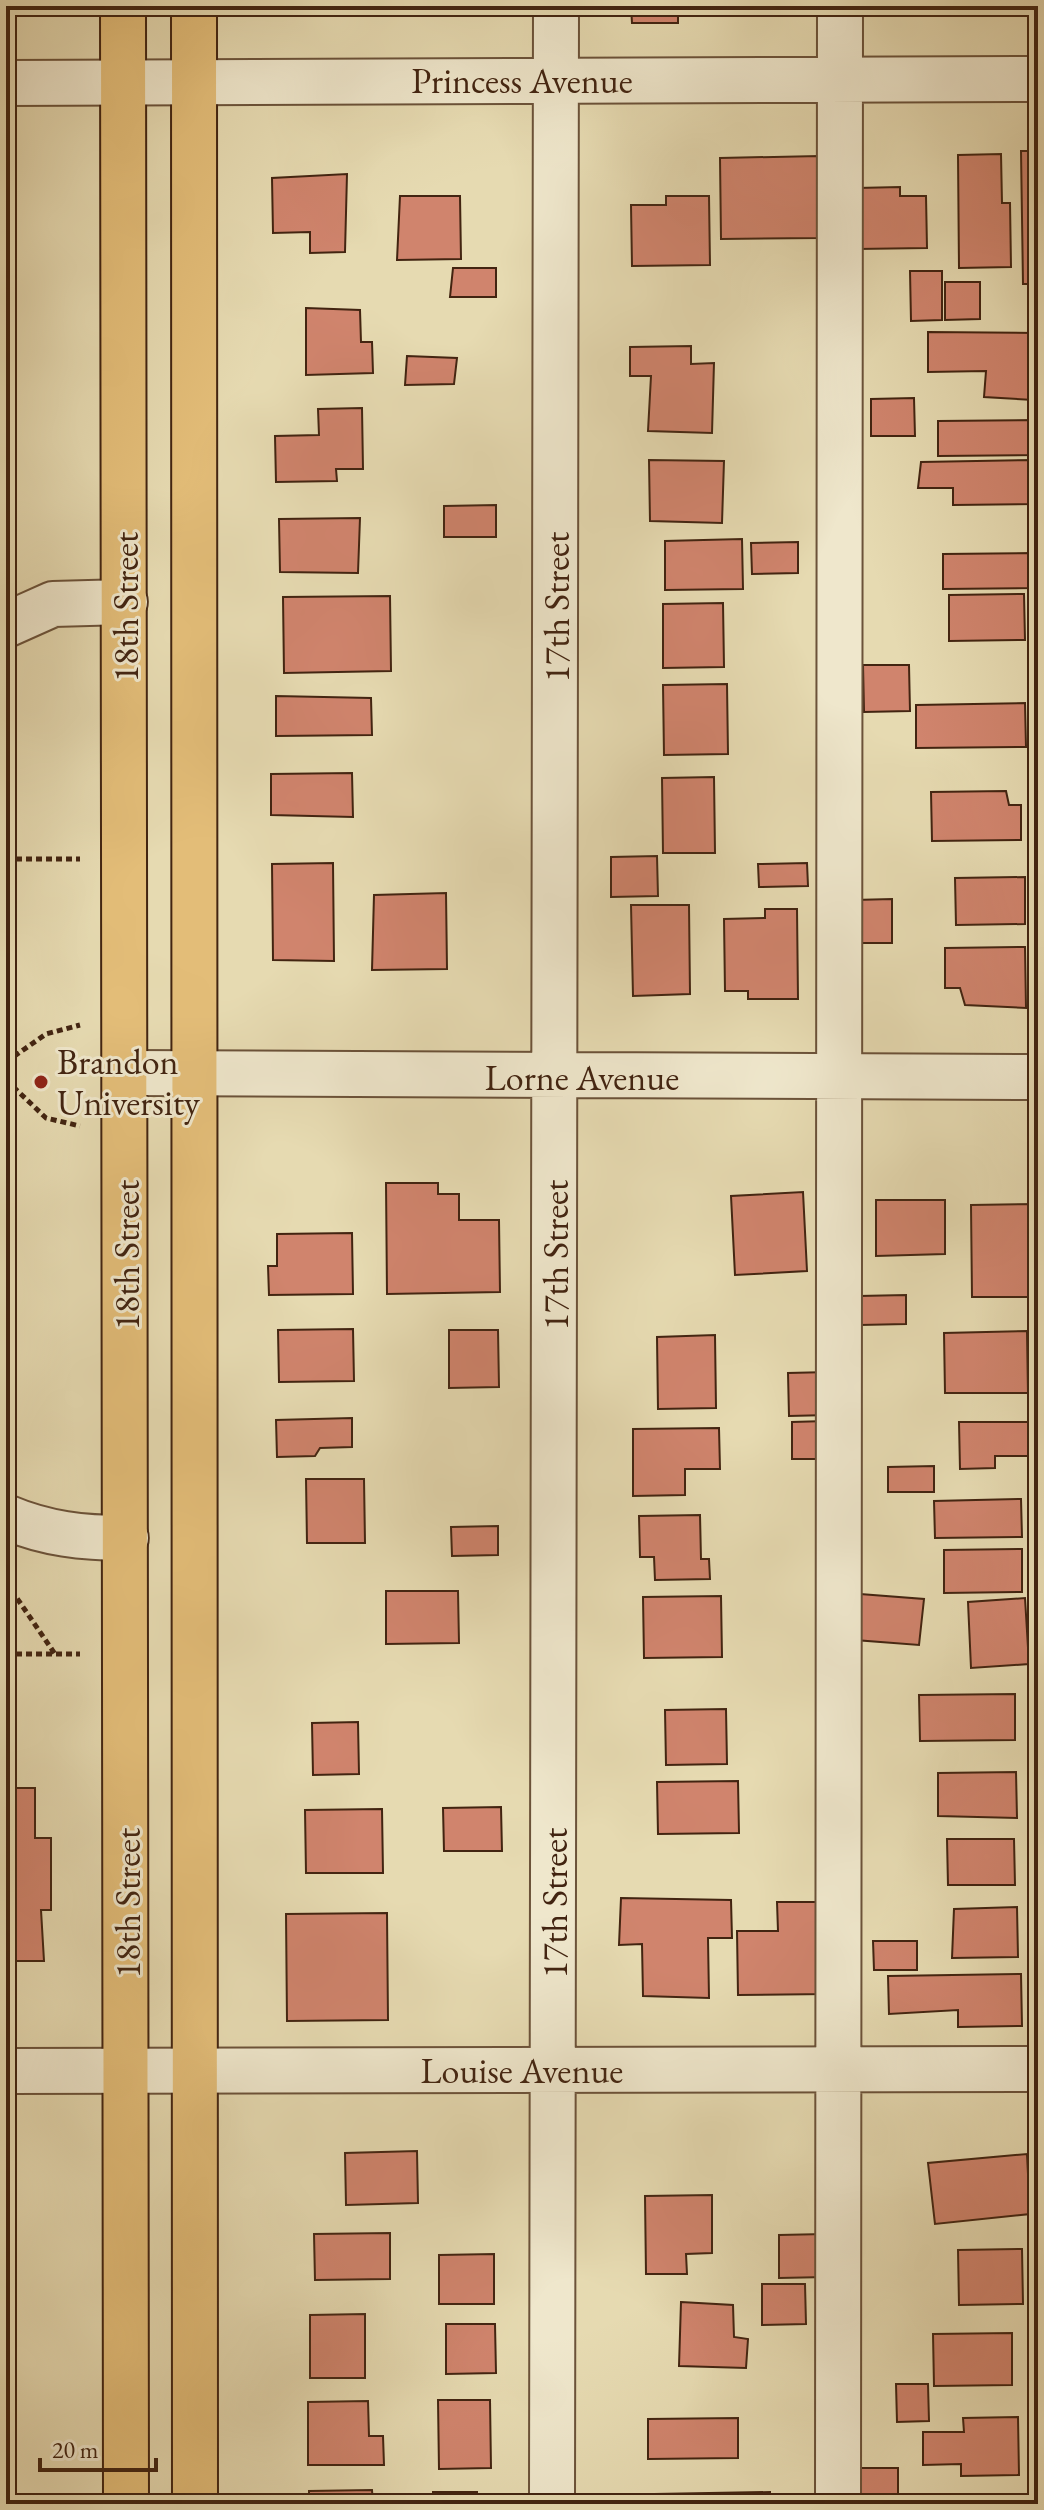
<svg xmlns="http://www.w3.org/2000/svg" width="1044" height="2510" font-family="'EB Garamond',serif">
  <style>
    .building { fill: #d0846d; stroke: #422411; stroke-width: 2 }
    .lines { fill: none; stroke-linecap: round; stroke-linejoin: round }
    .minor-casing { stroke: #6b5239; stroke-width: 48 }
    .major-casing { stroke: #422411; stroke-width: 48 }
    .path { stroke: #422411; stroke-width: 5; stroke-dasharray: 6 4; stroke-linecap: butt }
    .minor { stroke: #efe7cc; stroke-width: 44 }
    .major { stroke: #e3bd78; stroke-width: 44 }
    .poi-dot { fill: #8f2418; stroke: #efe7cc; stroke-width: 3 }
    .labels { text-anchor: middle; stroke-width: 6; stroke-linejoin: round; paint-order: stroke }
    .street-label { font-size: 36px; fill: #422411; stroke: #efe7cc }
    .poi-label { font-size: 36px; fill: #422411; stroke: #efe7cc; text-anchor: start }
  </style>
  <rect width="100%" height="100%" fill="#e6dab1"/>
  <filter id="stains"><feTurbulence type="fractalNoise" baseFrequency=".0025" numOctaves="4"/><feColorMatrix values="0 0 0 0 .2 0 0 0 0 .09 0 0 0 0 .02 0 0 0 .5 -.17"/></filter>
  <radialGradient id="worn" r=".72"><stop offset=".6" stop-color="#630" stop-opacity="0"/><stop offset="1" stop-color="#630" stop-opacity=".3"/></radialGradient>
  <path class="building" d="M288,6H489V14L298,16Z
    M631,6H678V23H632Z
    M698,6H744V13L698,14Z
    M776,6H817V15H777Z
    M857,6H889V14L857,11Z
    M964,6H1019L1020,15L965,16Z
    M1021,151H1038V284H1023Z
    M1001,154L1002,203H1010L1011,267L959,268L958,155Z
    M819,156L820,238L721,239L720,158Z
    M347,174L345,252L310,253V232L273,233L272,178Z
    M900,187V196H926L927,248L857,249V188Z
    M400,196H460L461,259L397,260Z
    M666,196H709L710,265L632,266L631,205H666Z
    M453,268H496V297H450Z
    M910,271H942V320L911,321Z
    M945,282H980V319L945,320Z
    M306,308L360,310L361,342H372L373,373L306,375Z
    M928,332L1035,333L1033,400L984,397L986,371L928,372Z
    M691,346V364L714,363L712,433L648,431L651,376H630V347Z
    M407,356L457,358L454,384L405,385Z
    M914,398L915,436H871V399Z
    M362,408L363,469H336L337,481L276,482L275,436L319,435L318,409Z
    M1038,420V455L938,456V421Z
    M649,460L724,461L722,523L650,521Z
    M1034,460L1035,504L953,505V488H918L921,462Z
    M496,505V537H444V506Z
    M360,518L358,573L280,572L279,519Z
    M742,539L743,589L665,590V541Z
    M798,542V573L752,574L751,543Z
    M1032,553V588L943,589V554Z
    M1024,594L1025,640L949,641V595Z
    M390,596L391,671L284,673L283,597Z
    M723,603L724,667L663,668V604Z
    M863,665H909L910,711L864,712Z
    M727,684L728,754L664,755L663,685Z
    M276,696L371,698L372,735L276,736Z
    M1025,703L1026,747L916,748V705Z
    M352,773L353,817L271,815V774Z
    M714,777L715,853H663L662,778Z
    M1006,791L1009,805H1021V840L932,841L931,792Z
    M657,856L658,896L611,897V857Z
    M333,863L334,961L273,960L272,864Z
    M807,863L808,886L759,887L758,864Z
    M1025,877V924L956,925L955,878Z
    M446,893L447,969L372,970L374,895Z
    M892,899V943H855L854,900Z
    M631,905H689L690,994L633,996Z
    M765,909H797L798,999H748V991H725L724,919L765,918Z
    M1025,947L1026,1008L965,1005L960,988H945V948Z
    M386,1183H438V1194H459V1220H499L500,1292L387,1294Z
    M803,1192L807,1271L735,1275L731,1196Z
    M876,1200H945V1254L876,1256Z
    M1038,1204V1253L1032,1254L1033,1297H972L971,1205Z
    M352,1233L353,1294L269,1295L268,1266H277V1234Z
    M906,1295V1324L860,1325L859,1296Z
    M353,1329L354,1381L279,1382L278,1330Z
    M449,1330H498L499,1387L449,1388Z
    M1027,1331L1028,1393H945L944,1333Z
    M715,1335L716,1408L658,1409L657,1337Z
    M829,1372V1415L789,1416L788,1373Z
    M352,1418V1447L320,1448L315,1456L277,1457L276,1420Z
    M826,1421V1459H792V1422Z
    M959,1422H1037L1038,1456H995V1468L960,1469Z
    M719,1428L720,1469H685V1495L633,1496V1429Z
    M934,1466V1492H888V1467Z
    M306,1479H364L365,1543H307Z
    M1021,1499L1022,1537L935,1538L934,1501Z
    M700,1515L701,1559H709L710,1579L655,1580L654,1557H640L639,1516Z
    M498,1526V1555L452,1556L451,1527Z
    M1022,1549V1592L944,1593V1550Z
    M386,1591H458L459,1643L386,1644Z
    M860,1594L924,1599L919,1645L855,1640Z
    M721,1596L722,1657L644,1658L643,1597Z
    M1025,1598L1029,1664L971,1668L968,1602Z
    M1015,1694V1740L920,1741L919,1695Z
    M726,1709L727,1764L666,1765L665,1710Z
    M358,1722L359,1774L313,1775L312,1723Z
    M1016,1772L1017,1818L938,1816V1773Z
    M738,1781L739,1833L658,1834L657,1782Z
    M6,1788H35V1838H51V1910H41L44,1961H6Z
    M501,1807L502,1851H444L443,1808Z
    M382,1809L383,1873H306L305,1810Z
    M947,1839H1014L1015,1885H948Z
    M621,1898L731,1900L732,1938H708L709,1998L643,1996L642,1944L619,1945Z
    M777,1902H826L828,1994L738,1995L737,1931H778Z
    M1017,1907L1018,1957L952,1958L954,1909Z
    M387,1913L388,2020L287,2021L286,1914Z
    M873,1941H917V1970H874Z
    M1021,1974L1022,2026L958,2027V2010L889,2014L888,1976Z
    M417,2151L418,2203L346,2205L345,2153Z
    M1027,2154L1030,2214L935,2224L928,2163Z
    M712,2195V2253L686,2254L687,2274H646L645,2196Z
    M390,2233V2279L315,2280L314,2234Z
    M825,2234L826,2277L779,2278V2235Z
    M1022,2249L1023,2304L959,2305L958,2250Z
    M494,2254V2304H439V2255Z
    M762,2284H805L806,2324L762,2325Z
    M681,2302L733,2305L734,2337L748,2339L746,2368L679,2366Z
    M365,2314V2378H310V2315Z
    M446,2324H495L496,2373L446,2374Z
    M1012,2333V2385L934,2386L933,2334Z
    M896,2384H928L929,2421L897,2422Z
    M438,2400H490L491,2468L439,2469Z
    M368,2401L369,2436H383L384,2465H308V2402Z
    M1018,2417L1019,2475L961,2476V2464L923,2465V2432H964L963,2418Z
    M738,2418V2458L648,2459V2419Z
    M857,2468H898V2504H857Z
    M372,2490L373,2504H309V2491Z
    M433,2492H477V2504H433Z
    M770,2492V2504H655V2494Z"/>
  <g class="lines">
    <g class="minor-casing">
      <path id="minor" d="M6,83L1038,79
        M6,625L53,604L125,602
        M126,1073L1038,1077
        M6,1517C46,1534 83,1538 126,1538
        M6,2071L1038,2069
        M552,2504L556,6
        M838,2504L840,6"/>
    </g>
    <g class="major-casing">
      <path id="major" d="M123,6L126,2504
        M194,6L195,2504"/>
    </g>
    <path class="path" d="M6,859H80
      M6,1062L46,1034L80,1025
      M6,1080L46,1118L80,1126
      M6,1582L55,1654
      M6,1654H80"/>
    <use href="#minor" class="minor"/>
    <use href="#major" class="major"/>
  </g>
  <circle class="poi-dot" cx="41" cy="1082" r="8"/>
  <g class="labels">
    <g class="street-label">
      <text x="522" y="93">Princess Avenue</text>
      <text transform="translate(125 607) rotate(-90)" y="13">18th Street</text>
      <text transform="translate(556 607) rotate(-90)" y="13">17th Street</text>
      <text x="582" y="1090">Lorne Avenue</text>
      <text transform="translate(126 1255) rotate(-90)" y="13">18th Street</text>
      <text transform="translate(555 1255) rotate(-90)" y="13">17th Street</text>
      <text transform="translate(127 1903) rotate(-90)" y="13">18th Street</text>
      <text transform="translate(554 1903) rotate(-90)" y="13">17th Street</text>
      <text x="522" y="2083">Louise Avenue</text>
    </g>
    <g class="poi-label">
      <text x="57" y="1074">Brandon<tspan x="57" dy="41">University</tspan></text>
    </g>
  </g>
  <rect width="1044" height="2510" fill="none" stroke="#e6dab1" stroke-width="32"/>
  <rect x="8" y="8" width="1028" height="2494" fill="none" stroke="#422411" stroke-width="4"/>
  <rect x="16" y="16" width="1012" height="2478" fill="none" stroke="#422411" stroke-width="2"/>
  <path d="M40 2458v12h116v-12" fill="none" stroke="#422411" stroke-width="4"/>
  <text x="52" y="2458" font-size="24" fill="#422411" stroke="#efe7cc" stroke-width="6" paint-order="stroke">20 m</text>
  <rect width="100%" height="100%" filter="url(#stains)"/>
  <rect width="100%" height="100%" fill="url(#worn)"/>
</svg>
